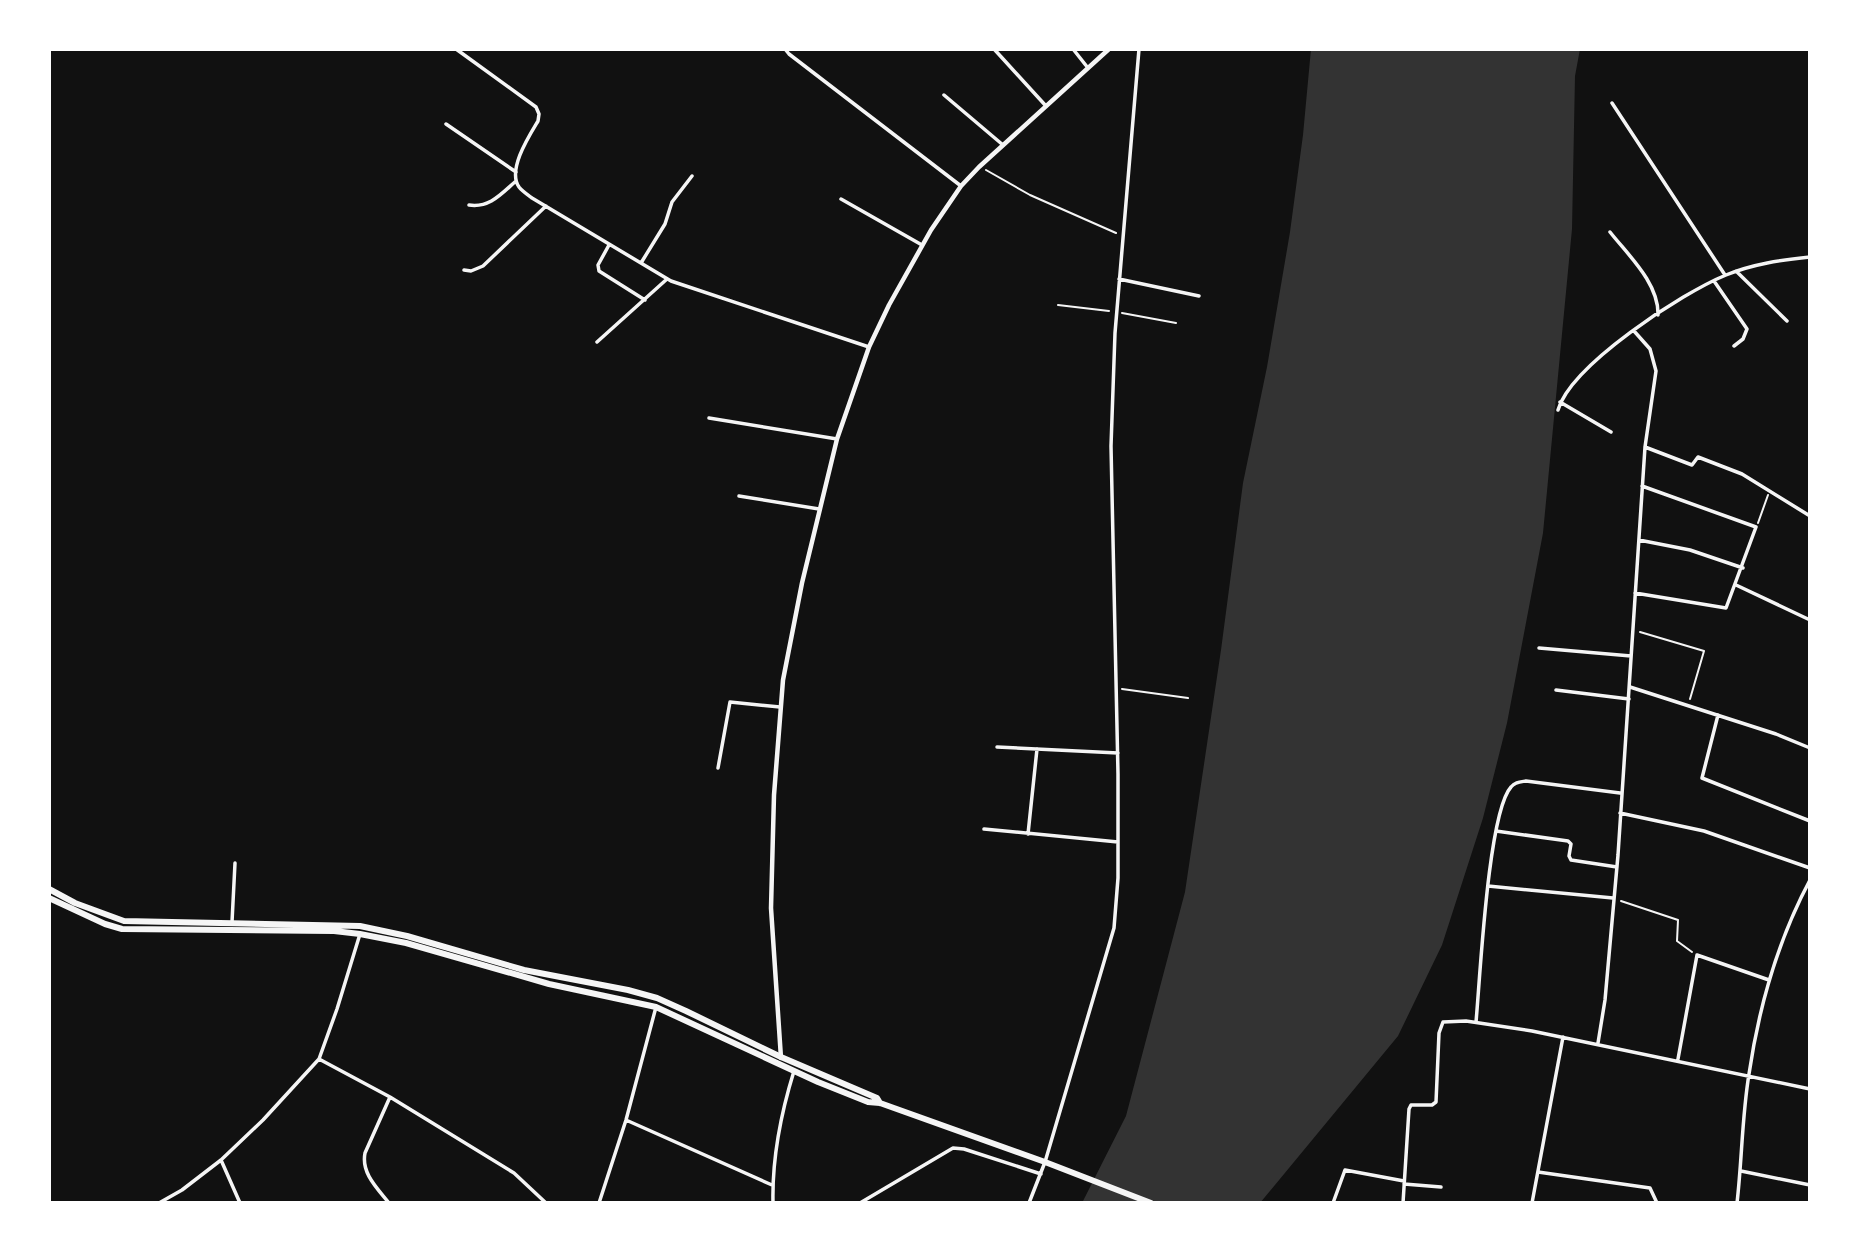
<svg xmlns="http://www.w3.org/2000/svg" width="1859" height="1252" font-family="Signika,sans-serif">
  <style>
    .water { fill: #333 }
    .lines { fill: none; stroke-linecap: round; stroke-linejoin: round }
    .path { stroke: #f5f5f5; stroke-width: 2 }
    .minor { stroke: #f5f5f5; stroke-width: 3.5 }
    .tertiary { stroke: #f5f5f5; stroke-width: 4.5 }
    .trunk { stroke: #f5f5f5; stroke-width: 6 }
  </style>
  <rect width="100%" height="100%" fill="#111"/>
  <path class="water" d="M1311,49H1580L1575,76L1572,229L1543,533L1507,723L1483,818L1442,945L1398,1036L1260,1203H1082L1126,1116L1185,892L1221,650L1243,483L1267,367L1290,232L1303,135Z"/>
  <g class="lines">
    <path class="path" d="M986,170L1030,195L1116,233
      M1058,305L1109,311
      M1122,313L1176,323
      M1758,523L1768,495
      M1640,632L1704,651L1690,699
      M1122,689L1188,698
      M1621,901L1678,920L1677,941L1692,952"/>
    <path class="minor" d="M456,49L536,107L539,114L538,121C529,136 507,170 519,187C522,191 528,195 532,198L671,281L869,347
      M785,49L789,54L961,186
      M994,49L1046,106
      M1073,49L1088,68
      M944,95L1003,145
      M1612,103L1725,275
      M446,124L516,172
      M841,199L922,245
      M469,205C490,208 501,194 516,181
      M1610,232C1628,255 1659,283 1658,315
      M609,245L598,265L599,271L645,300
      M641,263L665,224L672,202L692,176
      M464,270L471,271L483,266L546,206
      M1736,271L1787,321
      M1119,279L1199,296
      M1714,281L1747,329L1743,339L1734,346
      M597,342L667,279
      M1560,402L1611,432
      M1558,410C1571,365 1682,293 1726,275C1753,264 1781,260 1810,257
      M709,418L837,439
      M1645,447L1692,465L1698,457L1742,474L1810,516
      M739,496L819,509
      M1639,540L1690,550L1743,568
      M1736,585L1810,620
      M1635,593L1726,608L1756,527L1642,486
      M1539,648L1631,656
      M1630,687L1776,734L1810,748
      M1556,690L1629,699
      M1718,715L1702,778L1810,821
      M997,747L1118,753
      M718,768L730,702L780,707
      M1620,813L1704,831L1810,868
      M984,829L1118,842
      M1496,831L1568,841L1571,844L1569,856L1571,860L1617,867
      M1028,834L1037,749
      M1488,886L1613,898
      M232,922L235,863
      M1476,1022C1480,980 1488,812 1511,787C1515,782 1520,782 1526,781L1620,793
      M1598,1043L1605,1000L1618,855L1645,447L1656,371L1650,349L1634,331
      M319,1059L390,1097L514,1173L546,1203
      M1678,1059L1697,955L1769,980
      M626,1120L772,1185
      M221,1160L240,1203
      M1741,1171L1810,1185
      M1538,1172L1650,1188L1657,1203
      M1404,1184L1441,1187
      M159,1203L182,1190L221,1160L263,1120L319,1059L337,1009L360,934
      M389,1203C377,1188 361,1173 365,1153L390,1097
      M599,1203L626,1120L656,1007
      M773,1203C772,1159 781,1113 794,1071
      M860,1203L953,1148L964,1149L1041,1174
      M1029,1203L1045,1162L1114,928L1118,878V774L1111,446L1115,333L1139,49
      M1333,1203L1345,1170L1404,1181
      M1403,1203L1409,1109L1411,1105H1432L1436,1102L1439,1033L1443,1022L1466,1021L1532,1031L1810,1089
      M1532,1203L1563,1037
      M1737,1203C1742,1160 1742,1116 1749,1074C1759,1006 1778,940 1810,880"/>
    <path class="tertiary" d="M781,1058L771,908L774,795L783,680L802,583L837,439L869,347L889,305L931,230L961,186L979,167L1109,49"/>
    <path class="trunk" d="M49,889L75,903L124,921L360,926L407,936L524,970L628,990L657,998L686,1011L781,1057L877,1098L880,1103
      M49,898L105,924L122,929L334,931L360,934L406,943L549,984L656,1007L818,1082L868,1102L880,1103L1045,1162L1151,1203"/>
  </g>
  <rect width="1859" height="1252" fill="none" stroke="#ffffff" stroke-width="102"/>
</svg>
